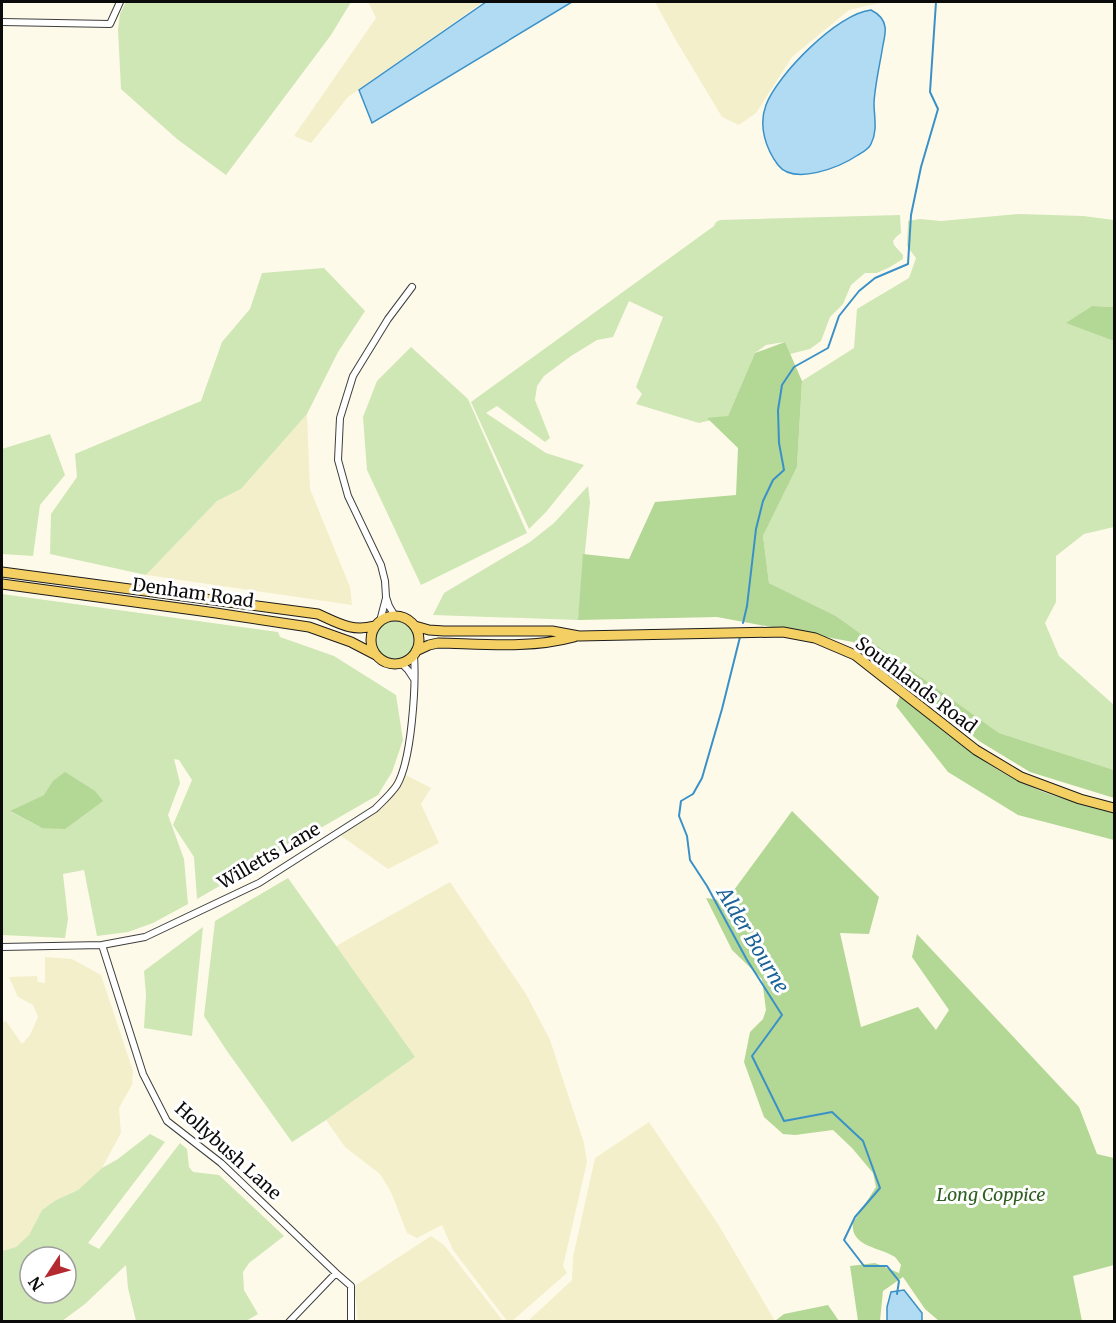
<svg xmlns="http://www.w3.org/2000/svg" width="1116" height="1323" font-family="Merriweather,serif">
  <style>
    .farmland { fill: #f3efcb }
    .green { fill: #cfe6b5; fill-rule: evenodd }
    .forest { fill: #b3d795 }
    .water { fill: #b0dbf3; stroke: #3a91c8; stroke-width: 1.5 }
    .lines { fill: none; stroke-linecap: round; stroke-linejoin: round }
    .stream { stroke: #3a91c8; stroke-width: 2 }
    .minor-casing { stroke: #3e3e3e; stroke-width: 8 }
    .primary-casing { stroke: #1c1c1c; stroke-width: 11 }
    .minor { stroke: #fff; stroke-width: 6 }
    .primary { stroke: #f3cf64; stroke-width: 9 }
    .labels { text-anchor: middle; stroke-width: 6; stroke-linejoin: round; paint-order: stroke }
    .street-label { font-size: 18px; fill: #0b0b0b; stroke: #fff }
    .park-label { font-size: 18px; font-style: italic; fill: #2d5f1f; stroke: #fff }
    .water-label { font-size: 20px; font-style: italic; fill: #1a6297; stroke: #fff }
  </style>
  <rect width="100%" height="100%" fill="#fefaea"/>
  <path class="farmland" d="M368,2H483L348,97L311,143L294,136L376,18Z
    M655,2H884L849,10L792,57L756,113L739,125L722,117L674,37Z
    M307,414L310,489L350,587L352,605L146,575L217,501L241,489Z
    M402,773L431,788L421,804L439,843L388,869L337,833L389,795Z
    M450,882L526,994L550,1040L584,1143L587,1162L563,1266L567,1273L512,1321H507L453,1250L442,1225L417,1238L407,1233L391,1192L380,1174L345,1147L326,1120L414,1057L336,946Z
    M45,957L72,959L101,975L133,1071L132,1085L119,1108L121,1133L102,1168L78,1190L56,1200L42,1210L29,1235L16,1247L2,1251V1022L6,1021L22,1044L30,1035L38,1017L33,1005L18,997L9,977L37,976L38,982L45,983Z
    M649,1122L718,1224L775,1321H528L572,1280L573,1257L595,1158Z
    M431,1236L444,1245L503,1321H358L355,1293L353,1287Z"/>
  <path class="green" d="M126,2H351L331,35L226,175L177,139L121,89L118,29L120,14Z
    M1019,214L1083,216L1114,220V307L1092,306L1067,323L1114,341V527L1084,534L1056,556V602L1045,623L1059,656L1114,705V770L999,733L836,616L769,583L763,536L797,467L802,381L854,348L857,309L909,278L916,258L907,246L908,221L920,219L941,221Z
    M900,215L901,233L896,237L893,241L894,245L903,255V259L890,267L877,273H865L851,285L843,304L830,317L821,341L810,349L790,354L785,342L766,345L755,353L728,416L699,423L636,404L642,394L636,387L663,317L629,301L613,337L597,340L571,356L544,376L537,386L535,400L550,438L545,442L497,406L486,413L546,453L584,465L546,512L529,529L471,402L714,226L716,222L720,220Z
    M324,268L365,311L338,352L307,414L241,489L217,501L146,575L50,554L51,514L77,477L75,454L201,401L222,342L250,309L262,273Z
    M411,347L468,399L527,533L421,585L367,470L363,417L377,381Z
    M50,434L65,475L40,505L33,556L2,554V449Z
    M588,486L590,502L578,620L433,615L444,593L530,542L554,523Z
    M2,594L278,632L280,637L334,656L396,695L403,740L392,772L378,795L197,899L194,857L173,825L192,780L179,760L174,759L180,783L168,815L184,859L188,904L153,923L128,932L97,936L84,870L63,874L68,919L65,938L2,935ZM44,795L42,828L11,812V811Z
    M376 640a19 19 0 1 1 38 0a19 19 0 1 1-38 0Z
    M288,878L415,1057L326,1120L292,1142L227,1051L204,1016L215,921Z
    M203,927L192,1036L144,1028L146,995L144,971Z
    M150,1134L165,1142L88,1243L99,1249L180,1143L187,1149L189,1167L193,1172L219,1175L284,1236L249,1263L243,1272L244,1290L258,1314L246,1321H136L128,1288L126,1265L85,1304L62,1321H2V1251L16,1247L29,1235L42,1210L56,1200L78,1190L102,1168L118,1159ZM30,1257H66V1293H30Z"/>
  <path class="forest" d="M1092,306L1114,307V341L1066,323Z
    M785,342L802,381L797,467L763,536L769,583L836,616L999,733L1114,770V798L1030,772L979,741L910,684L884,657L860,649L853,642L717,617L578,620L583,554L629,559L655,502L736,495L738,448L707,418L728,416L755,353Z
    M900,696C941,729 985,768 1034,788C1059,799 1088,805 1114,811V840L1018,815L948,772L896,706Z
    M65,772L95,791L103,801L65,829L42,828L10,811L44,795L53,781Z
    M792,811L879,897L869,934L840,933L861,1027L918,1007L936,1030L949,1010L912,957L917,934L1079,1107L1097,1154L1114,1158V1265L1073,1276L1082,1321H939L925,1309L903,1277L883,1291L880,1321H858L850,1266L875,1263L899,1273L901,1265C899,1262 897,1259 895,1257C881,1247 850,1247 853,1223L876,1187L873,1173L852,1148L833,1130L795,1135L783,1134L764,1117L744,1062L750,1032L763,1019L766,1010L762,979L732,950L706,898L726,901Z
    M828,1305L839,1321H775L784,1314Z"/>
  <path class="water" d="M486,2H572L372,123L359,90Z
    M871,10C877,13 884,19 885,27C886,32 884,40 883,45C880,64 875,84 874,103C874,117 878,130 871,144C869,149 863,152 858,155C840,167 794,186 778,165C766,149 758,126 766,105C777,75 838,13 871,10Z
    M904,1290L922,1313V1321H887V1307L891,1292Z"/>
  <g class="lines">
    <path class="stream" d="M743,623L747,606L756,529L763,501L773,480L784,470L779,443L778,410L782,385L794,367L828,348L839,316L859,291L875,278L908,264L911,215L921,167L938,109L930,92L936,2
      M740,637L722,709L702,778L693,794L681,801L679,816L687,836L690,860L707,886L747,960L782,1015L752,1056L784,1121L832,1112L863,1141L880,1188L855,1217L844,1240L864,1266H887L899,1281L897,1294"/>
    <g class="minor-casing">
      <path id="minor" d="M2,22L110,24L120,2
        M395,616L389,606L386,597L385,581L381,565L348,496L338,460L340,418L353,376L388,319L412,287
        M380,621L386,598
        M401,663L408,670L414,679
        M102,945L143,1074L167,1121L221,1163L336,1273L351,1286V1322
        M2,947L102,945L145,937L259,883L375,809C383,801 391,794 397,785C412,759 416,685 414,655
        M289,1322L336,1273"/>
    </g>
    <g class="primary-casing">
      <path id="primary" d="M2,572L318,614C338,623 352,632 374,626
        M2,584L216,613L309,627L351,642L376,655
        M371 640a24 24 0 1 1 48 0a24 24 0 1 1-48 0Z
        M415,626L429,630L444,631H552L579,636L783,632L815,638L855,655L976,750L1021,777L1080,799L1114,808
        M416,651L429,645L438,643C483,644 530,649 574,637"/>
    </g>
    <use href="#minor" class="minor"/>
    <use href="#primary" class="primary"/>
  </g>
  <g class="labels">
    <g class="street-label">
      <text transform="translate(193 593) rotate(8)" y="6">Denham Road</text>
      <text transform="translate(916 685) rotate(37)" y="6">Southlands Road</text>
      <text transform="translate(269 856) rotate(-30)" y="6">Willetts Lane</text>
      <text transform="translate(228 1151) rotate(42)" y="6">Hollybush Lane</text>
    </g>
    <g class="park-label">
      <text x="991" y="1201">Long Coppice</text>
    </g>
    <g class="water-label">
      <text transform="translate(753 940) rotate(59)" y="7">Alder Bourne</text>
    </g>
  </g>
  <rect width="1116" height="1323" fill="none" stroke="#0b0b0b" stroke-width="6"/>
  <g transform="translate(48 1275) rotate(234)"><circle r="28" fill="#ffffff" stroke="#9d9d9d" stroke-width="1.5"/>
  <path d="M0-4.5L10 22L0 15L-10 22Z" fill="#b52931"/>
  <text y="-9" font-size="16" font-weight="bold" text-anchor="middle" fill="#0b0b0b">N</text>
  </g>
</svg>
